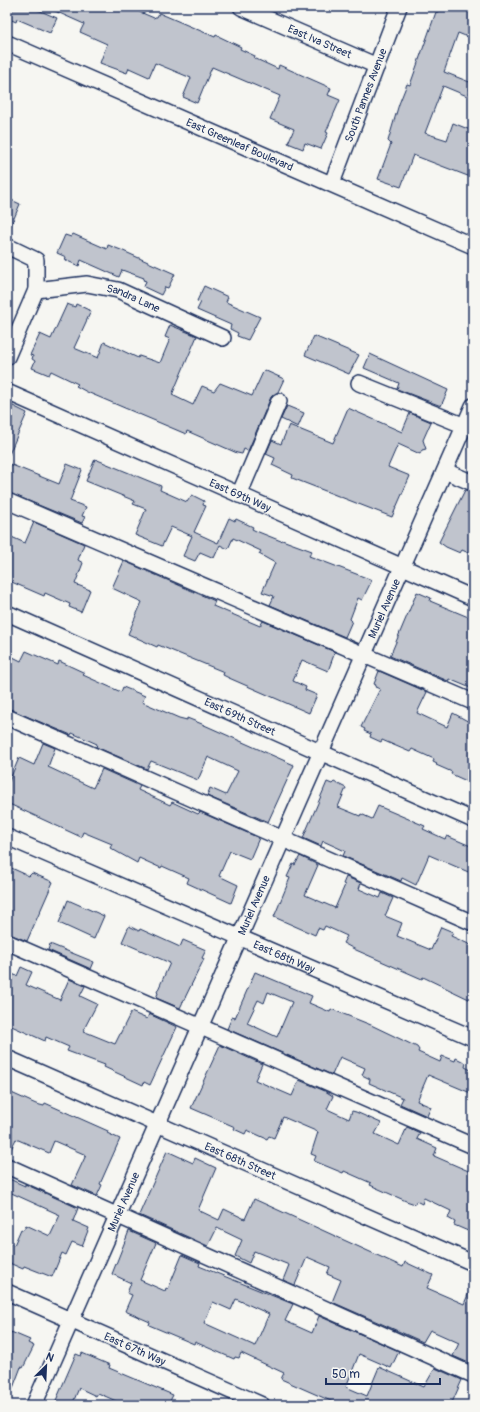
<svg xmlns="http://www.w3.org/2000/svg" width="480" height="1412" font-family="Pangolin,sans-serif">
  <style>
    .building { fill: #c0c4cd; stroke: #1b2f5e; fill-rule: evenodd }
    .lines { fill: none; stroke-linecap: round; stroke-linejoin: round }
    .minor-casing { stroke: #1b2f5e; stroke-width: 18 }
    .minor { stroke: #f6f6f2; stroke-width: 15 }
    .labels { text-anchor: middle; stroke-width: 3; stroke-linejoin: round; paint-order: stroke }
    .street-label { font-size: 11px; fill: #1b2f5e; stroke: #f6f6f2 }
  </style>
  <rect width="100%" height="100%" fill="#f6f6f2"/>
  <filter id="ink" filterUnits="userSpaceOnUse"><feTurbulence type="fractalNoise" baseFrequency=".025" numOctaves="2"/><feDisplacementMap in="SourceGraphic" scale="8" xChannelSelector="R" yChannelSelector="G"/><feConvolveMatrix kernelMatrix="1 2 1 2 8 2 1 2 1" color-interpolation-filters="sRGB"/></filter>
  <g filter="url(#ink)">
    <path class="building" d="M7,7H31L57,18L50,33L17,19L16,22L7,18Z
      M46,7H128L154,18L155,17H157L159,13L215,37L216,35L241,47L240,49L255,56L254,58L278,69L279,65L331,88L328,95L340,100L326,132L328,133L321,149L305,143L303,149L288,143L294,129L270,119L280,96L212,67L197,103L183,97L191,78L155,63L149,77L129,68L127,73L100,63L107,44L80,32L84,24Z
      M440,7H473V39L458,33L444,72L472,83L467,96L443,86L425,133L447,140L453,123L473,131V178L413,155L401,187L378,179L391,144L388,141L399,104L407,84L410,85L436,12H438Z
      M7,198L20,204L7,235Z
      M73,234L107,249L108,245L121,250L175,274L168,288L165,287L161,295L144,287L146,281L143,280L144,278L122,270L119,277L81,260L79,266L65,260L66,257L57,253L65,235L71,237Z
      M204,286L228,297L226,302L260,317L248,340L237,336L238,333L230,329L231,325L197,310L201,302L197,301Z
      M67,304L75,307L76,304L91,311L74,348L98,358L104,342L138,358L139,356L160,363L170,339L165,337L170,325L197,336L172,395L193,405L202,386L214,391L220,383L252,396L264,370L284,379L278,392L271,397L248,451L244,449L242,454L237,453L187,431L186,434L87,392L76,386L78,384L51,371L49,375L32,368L35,361L32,359L33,356L30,355L40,334L51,339Z
      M314,336L359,355L349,374L305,355Z
      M370,354L448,390L441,406L397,389L399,383L364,368Z
      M7,403L27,413L7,459Z
      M287,406L304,413L298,427L281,419Z
      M348,408L402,432L410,413L431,422L423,440L426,449L422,450L420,454L398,444L388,467L410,476L392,517L292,478L293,475L272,465L275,458L266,454L272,440L281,444L289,425L333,443Z
      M95,459L161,486L160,490L187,502L192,495L204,501L203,505L206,506L194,532L218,543L229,518L235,521L236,519L253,527L252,529L256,531L281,541L282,540L312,551L309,556L372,580L362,600L358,598L350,619L352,621L345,637L270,605L274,596L262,592L275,563L259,554L261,551L233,538L228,549L220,545L214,558L200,552L195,561L183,556L192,536L171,527L162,546L135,535L146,509L133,504L135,501L86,481Z
      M7,463L59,484L67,464L82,470L70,501L86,507L82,516L85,517L82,523L7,492Z
      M465,490L473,492V555L462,550L460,553L446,547L439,542Z
      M34,522L84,544L78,560L83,563L75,584L90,590L81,612L69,607L70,604L45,593L44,596L7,580V535L25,543Z
      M124,561L215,601L213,606L260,626L263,621L335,652L328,671L302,660L293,681L306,687L305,690L317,695L309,713L229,678L223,675L224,672L158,645L157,647L128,634L142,602L112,588Z
      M417,592L431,598L430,601L473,619V689L449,679L448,681L390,656Z
      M26,651L58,665L59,661L85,673L83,675L121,692L123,687L145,696L142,702L179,718L187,720V718L202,724L294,765L268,822L207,796L210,788L226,795L238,771L208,757L198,780L151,761L147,769L96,747L97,744L72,733L71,735L7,708V654L21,661Z
      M379,671L427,692L417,713L447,727L453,713L473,724V749L470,757L473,758V784L451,774L452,772L436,765L437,764L433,762L434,759L412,749L410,752L382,740L381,742L370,737L371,734L364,731L365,729L361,727L380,689L375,687L376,685L374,684Z
      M43,743L55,748L48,767L93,788L102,769L140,786L138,790L170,805L172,802L198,814L200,812L259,838L250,859L230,851L219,876L238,885L231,903L187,883L189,878L162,866L161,868L139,858L137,863L110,848L112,844L83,832L81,837L7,803V786L19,758L34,765Z
      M327,782L332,784L334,782L346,788L338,807L360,816L361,814L372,819L378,806L425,826L423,829L445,839L447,836L473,847V874L429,855L416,885L402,878L401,881L343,856L345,851L323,841L321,846L303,838Z
      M300,856L318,865L305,895L335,908L345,885L343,884L346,877L361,883L359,889L380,898L382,893L393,898L385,916L402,923L397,936L431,950L441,927L453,932L451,936L473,946V1001L423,977L422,979L356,950L343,943L347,936L325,926L323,930L318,928L315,935L274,917L290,878L287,877L293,864L295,865Z
      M7,866L29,876L32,873L53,882L27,941L7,933Z
      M68,900L104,916L94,939L59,923Z
      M129,926L139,931L140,929L180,947L183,940L206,950L202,958L204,959L180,1008L156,998L158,993L157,992L170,963L122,942Z
      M50,944L94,962L91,969L48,950Z
      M21,967L32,972L26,985L60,1000L69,979L85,986L80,996L97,1004L83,1031L115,1044L131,1012L147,1019L149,1014L177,1027L150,1085L144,1082L143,1085L104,1067L105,1065L67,1051L69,1047L46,1037L45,1041L7,1024V998L11,989L7,987V972L17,976Z
      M255,972L312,996L309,1003L330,1012L331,1009L371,1025L417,1047L419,1050L418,1052L440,1062L442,1056L455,1061L456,1058L466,1063L465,1067L473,1071V1094L428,1075L417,1101L431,1107L427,1116L400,1104L403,1098L369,1083L370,1079L362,1075L365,1068L340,1057L332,1075L227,1029L232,1017L235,1018ZM268,992L292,1002L277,1037L247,1023L258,1000L264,1003Z
      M220,1045L262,1064L255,1080L292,1096L299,1080L325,1091L333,1096L327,1109L349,1119L352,1111L356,1112L381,1123L375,1134L399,1145L407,1127L420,1133L417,1139L437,1148L434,1156L473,1173V1221L468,1231L454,1225L455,1222L448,1218L451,1211L424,1198L422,1204L416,1201L415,1204L406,1201L370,1185L371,1183L344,1171L343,1173L314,1161L316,1156L311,1154L318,1132L283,1117L274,1138L269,1136L267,1139L247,1130L245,1134L234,1129L235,1127L191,1108Z
      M7,1091L36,1104L44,1106L45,1103L108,1131L107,1133L120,1139L100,1184L102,1185L97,1196L72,1185L86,1155L54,1141L49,1153L16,1139L7,1157Z
      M167,1151L193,1163L195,1158L216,1168L198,1210L219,1220L224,1209L245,1219L254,1199L403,1267L405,1262L433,1275L427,1288L464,1304L473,1283V1355L469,1363L453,1356L459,1343L430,1330L423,1342L332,1302L341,1280L327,1274L330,1267L307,1257L295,1285L283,1280L289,1265L254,1251L249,1263L235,1256L242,1240L217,1228L208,1246L139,1215Z
      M7,1178L25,1186V1184L78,1208L73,1221L89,1228L82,1246L72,1242L66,1255L62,1253L52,1277L24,1266L23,1269L7,1262V1242L14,1245L21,1229L23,1230L26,1225L50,1236L60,1215L7,1191Z
      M129,1231L156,1243L140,1280L165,1291L166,1288L168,1289L182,1255L200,1263L199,1266L293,1304L285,1321L312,1333L319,1316L399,1351L391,1368L359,1354L346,1387L367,1396L379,1367L424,1387L435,1368L462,1380L451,1405H340L281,1379L284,1373L241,1353L239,1358L235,1357L234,1359L195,1342L194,1344L149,1325L150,1322L125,1311L132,1295L127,1293L131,1283L112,1274ZM236,1299L269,1314L255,1346L204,1323L213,1302L231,1310Z
      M11,1332L30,1340L28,1343L34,1346L23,1368L21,1367L8,1401L7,1341Z
      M82,1353L110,1365L109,1368L173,1395L168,1405H125L98,1393L96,1396L79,1388L72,1405H54L76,1354L81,1356Z"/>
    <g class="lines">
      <g class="minor-casing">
        <g id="minor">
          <path id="s1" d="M241,7L377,66"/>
          <path id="s2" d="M7,43L473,246"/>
          <path id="s3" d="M332,183L399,7"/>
          <path d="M7,246L36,260V290L7,357"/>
          <path id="s4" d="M36,290L87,284L118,290L223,338"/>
          <path d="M359,383L465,426"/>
          <path id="s5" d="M7,392L473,598"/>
          <path d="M445,471L473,483"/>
          <path d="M239,495L279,401"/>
          <path d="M7,501L473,702"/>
          <path id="s6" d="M7,613L473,820"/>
          <path d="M7,717L473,923"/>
          <path id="s7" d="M7,837L473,1038"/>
          <path d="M7,942L473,1146"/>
          <path id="s8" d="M7,1058L473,1263"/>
          <path d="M7,1166L473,1375"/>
          <path id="s9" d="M7,1292L262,1405"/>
          <path id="s10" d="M34,1405L473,406"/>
        </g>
      </g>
      <use href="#minor" class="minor"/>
    </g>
  </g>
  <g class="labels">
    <g class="street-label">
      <text dy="4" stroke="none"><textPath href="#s1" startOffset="86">East Iva Street</textPath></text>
      <text dy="4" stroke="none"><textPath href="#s3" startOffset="94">South Pannes Avenue</textPath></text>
      <text dy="4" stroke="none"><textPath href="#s2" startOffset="254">East Greenleaf Boulevard</textPath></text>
      <text dy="4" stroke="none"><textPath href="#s4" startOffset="100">Sandra Lane</textPath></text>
      <text dy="4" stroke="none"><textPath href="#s5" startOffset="255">East 69th Way</textPath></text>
      <text dy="4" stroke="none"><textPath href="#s10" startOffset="870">Muriel Avenue</textPath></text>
      <text dy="4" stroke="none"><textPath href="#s6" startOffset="255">East 69th Street</textPath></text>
      <text dy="4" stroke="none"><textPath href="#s10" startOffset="546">Muriel Avenue</textPath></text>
      <text dy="4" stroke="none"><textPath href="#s7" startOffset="302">East 68th Way</textPath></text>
      <text dy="4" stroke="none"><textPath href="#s8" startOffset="255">East 68th Street</textPath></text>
      <text dy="4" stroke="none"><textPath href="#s10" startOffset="222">Muriel Avenue</textPath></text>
      <text dy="4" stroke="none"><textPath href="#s9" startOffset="140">East 67th Way</textPath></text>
    </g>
  </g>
  <rect width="480" height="1412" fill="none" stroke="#f6f6f2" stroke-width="24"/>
  <rect x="12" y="12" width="456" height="1388" fill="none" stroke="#1b2f5e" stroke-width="1.5" filter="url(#ink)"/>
  <g transform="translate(46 1366) rotate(24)" stroke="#f6f6f2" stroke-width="3" paint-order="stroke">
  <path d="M0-3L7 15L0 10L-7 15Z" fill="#1b2f5e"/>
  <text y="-6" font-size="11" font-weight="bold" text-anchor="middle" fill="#1b2f5e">N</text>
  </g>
  <path d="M326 1378v6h114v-6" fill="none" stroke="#1b2f5e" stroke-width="2"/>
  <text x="332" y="1378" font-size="12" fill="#1b2f5e" stroke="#f6f6f2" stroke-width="3" paint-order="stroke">50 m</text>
</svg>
